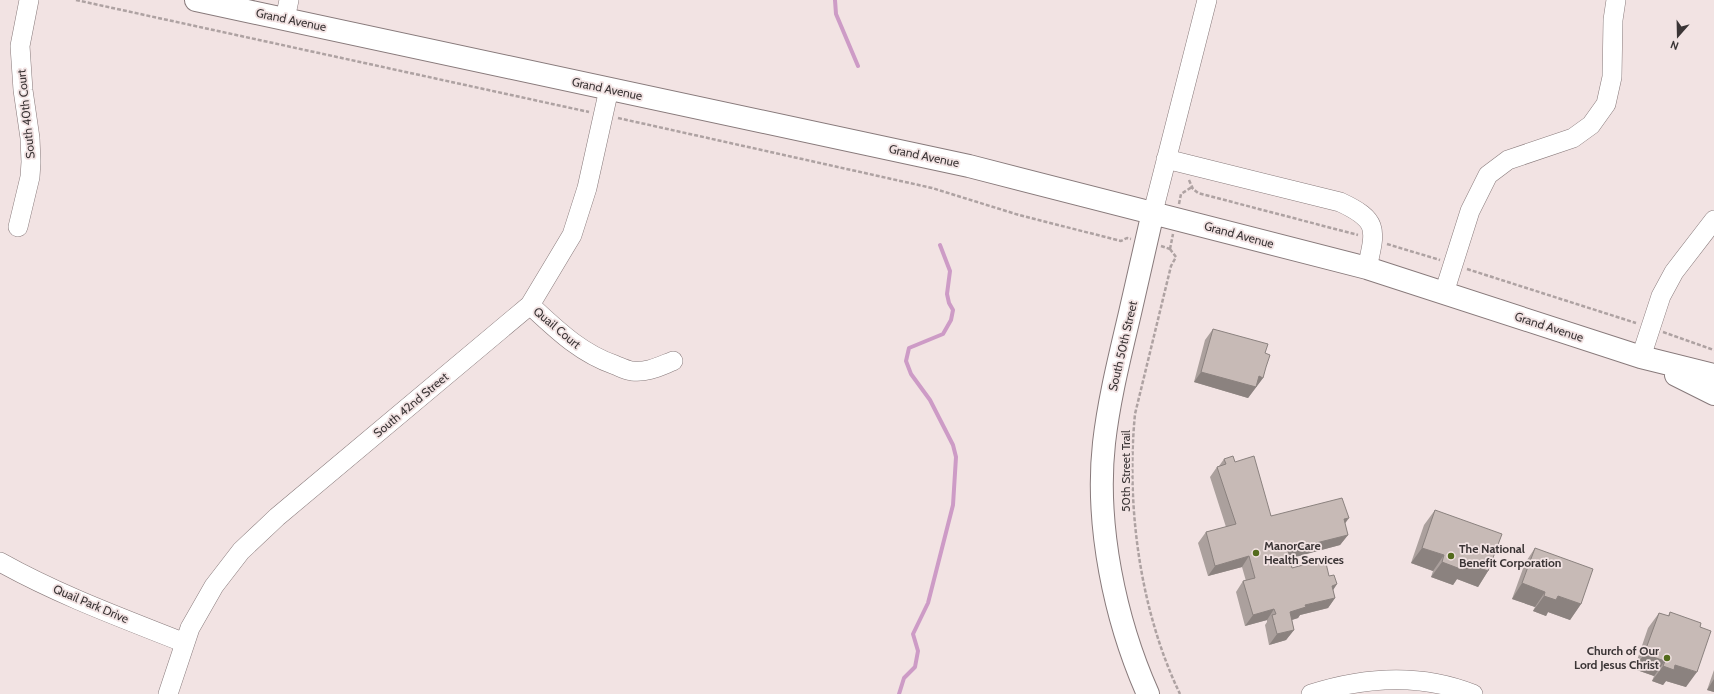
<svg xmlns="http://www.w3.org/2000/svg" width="1714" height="694" font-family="Cabin,sans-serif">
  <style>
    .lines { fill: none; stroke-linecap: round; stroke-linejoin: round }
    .stream { stroke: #cd9bc6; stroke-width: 4 }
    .minor-casing { stroke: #887a7b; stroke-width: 20 }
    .major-casing { stroke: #887a7b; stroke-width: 24 }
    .path { stroke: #aea2a2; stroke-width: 2.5; stroke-dasharray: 4 2; stroke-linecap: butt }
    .minor { stroke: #fff; stroke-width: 19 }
    .major { stroke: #fff; stroke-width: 22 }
    .wall { fill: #aba09d }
    .shaded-wall { fill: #8b827f }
    .building { fill: #c7bab6; stroke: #8b827f }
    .poi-dot { fill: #536b1c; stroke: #f2e3e3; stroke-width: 1.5 }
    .labels { text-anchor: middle; stroke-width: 3.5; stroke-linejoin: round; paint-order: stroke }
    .street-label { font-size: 12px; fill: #3b3536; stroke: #f2e3e3 }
    .poi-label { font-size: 12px; font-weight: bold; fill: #3b3536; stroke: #f2e3e3; text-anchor: start }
  </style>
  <rect width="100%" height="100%" fill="#f2e3e3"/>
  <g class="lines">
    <path class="stream" d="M835,0L836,14L858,66
      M899,694L904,678L915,667L918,651L913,634L928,603L953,505L956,457L953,445L930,400L911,374L906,361L909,348L943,334L951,320L953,310L949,303L947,294L950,271L940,245"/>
    <g class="minor-casing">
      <path id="minor" d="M285,19L289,0
        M1166,159L1340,202C1379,220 1376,229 1367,268
        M1153,212L1207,0
        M18,227L30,177L31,162L30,138L23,90L20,46L29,0
        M1444,293L1470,211L1488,175L1508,160L1573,138L1591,125L1606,104L1612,77L1613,20L1616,0
        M530,305C556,329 580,353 615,365C620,367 626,370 632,371C647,373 660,366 673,361
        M1641,357L1661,296L1674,272L1714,220
        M0,562C59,595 122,618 185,643
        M168,694L190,628L214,586L241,551L277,517L530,305L572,235L587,188L609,89
        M1311,694C1364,677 1420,673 1473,694"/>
    </g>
    <g class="major-casing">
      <path id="major" d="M196,0L969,166L1367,268L1641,357L1714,375
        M1676,375L1714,394
        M1148,694C1115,620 1095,525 1104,443C1109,399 1120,356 1130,313C1138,279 1145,246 1153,212"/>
    </g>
    <path class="path" d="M76,0L589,112
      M618,118L932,188L1019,215L1121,241L1127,238L1131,239
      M1189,180L1193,189L1198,193L1358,235
      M1179,204L1181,194L1192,187
      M1387,244L1440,260
      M1161,246L1170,249
      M1170,249L1176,257L1171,266L1135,414C1126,506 1140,611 1180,694
      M1170,249L1173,234
      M1467,269L1636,323
      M1663,332L1714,350"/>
    <use href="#minor" class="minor"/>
    <use href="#major" class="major"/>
  </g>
  <path class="wall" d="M1213,329L1265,353L1263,378L1248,398L1194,382L1205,340Z
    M1224,459L1235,462L1271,516L1345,524L1348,535L1340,545L1290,558L1292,568L1333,590L1335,598L1328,608L1300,615L1298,618L1292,620L1294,630L1286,640L1269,645L1265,625L1267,622V620L1245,626L1236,592L1243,581H1246L1242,567L1208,576L1198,543L1206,532L1226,527L1210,477L1217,467L1219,466Z
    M1435,510L1488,571L1478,587L1457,579L1453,585L1431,577L1433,571L1411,563L1424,525Z
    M1535,548L1581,604L1570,620L1548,612L1546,616L1533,611L1535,607L1512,599L1525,563Z
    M1670,612L1700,627L1686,687L1666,681L1663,685L1652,681L1654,676L1634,669L1648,628L1659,613L1668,616Z
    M1714,670V692L1707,690Z"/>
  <path class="shaded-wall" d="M1201,372L1259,376L1263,378L1248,398L1194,382Z
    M1349,518L1341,529L1344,519Z
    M1348,535L1340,545L1281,561L1288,550Z
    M1422,548L1444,555L1433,571L1411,563Z
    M1249,556L1242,567L1208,576L1215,566Z
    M1442,562L1466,563L1488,571L1478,587L1457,579L1453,585L1431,577Z
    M1522,583L1545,592L1535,607L1512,599Z
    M1337,584L1330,595L1332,586Z
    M1544,596H1558L1581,604L1570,620L1548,612L1546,616L1533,611Z
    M1335,598L1328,608L1300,615L1298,618L1282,623L1290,612L1305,605Z
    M1274,609L1267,620L1245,626L1253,615Z
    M1294,630L1286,640L1269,645L1277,634Z
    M1644,654L1665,661L1654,676L1634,669Z
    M1675,665L1697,672L1686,687L1666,681L1663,685L1652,681L1663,666Z
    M1714,679V692L1707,690Z"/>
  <path class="building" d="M1213,329L1268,344L1265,353L1270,355L1266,367L1263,378L1259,376L1256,387L1201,372Z
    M1233,456L1235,462L1254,456L1271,516L1342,498L1349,518L1344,519L1348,535L1288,550L1292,568L1325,559L1329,576L1334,575L1337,584L1332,586L1335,598L1305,605L1306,607L1290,612L1294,630L1277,634L1272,615L1276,614L1274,609L1253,615L1243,581L1255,578L1249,556L1215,566L1206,532L1236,524L1217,467L1226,464L1224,459Z
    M1435,510L1502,534L1488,571L1466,563L1463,570L1442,562L1444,555L1422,548Z
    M1535,548L1593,569L1581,604L1558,596L1556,600L1544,596L1545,592L1522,583Z
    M1670,612L1701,623L1700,627L1711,631L1697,672L1675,665L1674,670L1663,666L1665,661L1644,654L1659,613L1669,616Z"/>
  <g class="poi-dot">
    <circle cx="1256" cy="553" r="4"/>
    <circle cx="1451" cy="556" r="4"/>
    <circle cx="1667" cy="658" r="4"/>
  </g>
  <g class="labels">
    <g class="street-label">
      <text transform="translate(291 20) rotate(12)" y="4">Grand Avenue</text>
      <text transform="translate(607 89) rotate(12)" y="4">Grand Avenue</text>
      <text transform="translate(26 114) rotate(-96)" y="4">South 40th Court</text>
      <text transform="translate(924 156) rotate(12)" y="4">Grand Avenue</text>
      <text transform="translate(1239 235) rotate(15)" y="4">Grand Avenue</text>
      <text transform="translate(1549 327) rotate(18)" y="4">Grand Avenue</text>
      <text transform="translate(557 328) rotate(40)" y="4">Quail Court</text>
      <text transform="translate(1123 346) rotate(-77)" y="4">South 50th Street</text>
      <text transform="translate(411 405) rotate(-40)" y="4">South 42nd Street</text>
      <text transform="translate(1126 471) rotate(-90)" y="4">50th Street Trail</text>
      <text transform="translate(91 604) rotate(23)" y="4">Quail Park Drive</text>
    </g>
    <g class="poi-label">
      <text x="1264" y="550">ManorCare<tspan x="1264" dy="14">Health Services</tspan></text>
      <text x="1459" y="553">The National<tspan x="1459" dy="14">Benefit Corporation</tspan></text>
      <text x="1659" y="655" text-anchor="end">Church of Our<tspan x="1659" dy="14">Lord Jesus Christ</tspan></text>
    </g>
  </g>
  <g transform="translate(1678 36) rotate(200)" stroke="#f2e3e3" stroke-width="3" paint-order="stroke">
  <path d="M0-3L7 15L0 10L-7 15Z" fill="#3b3536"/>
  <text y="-6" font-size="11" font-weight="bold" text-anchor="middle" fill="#3b3536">N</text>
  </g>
</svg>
